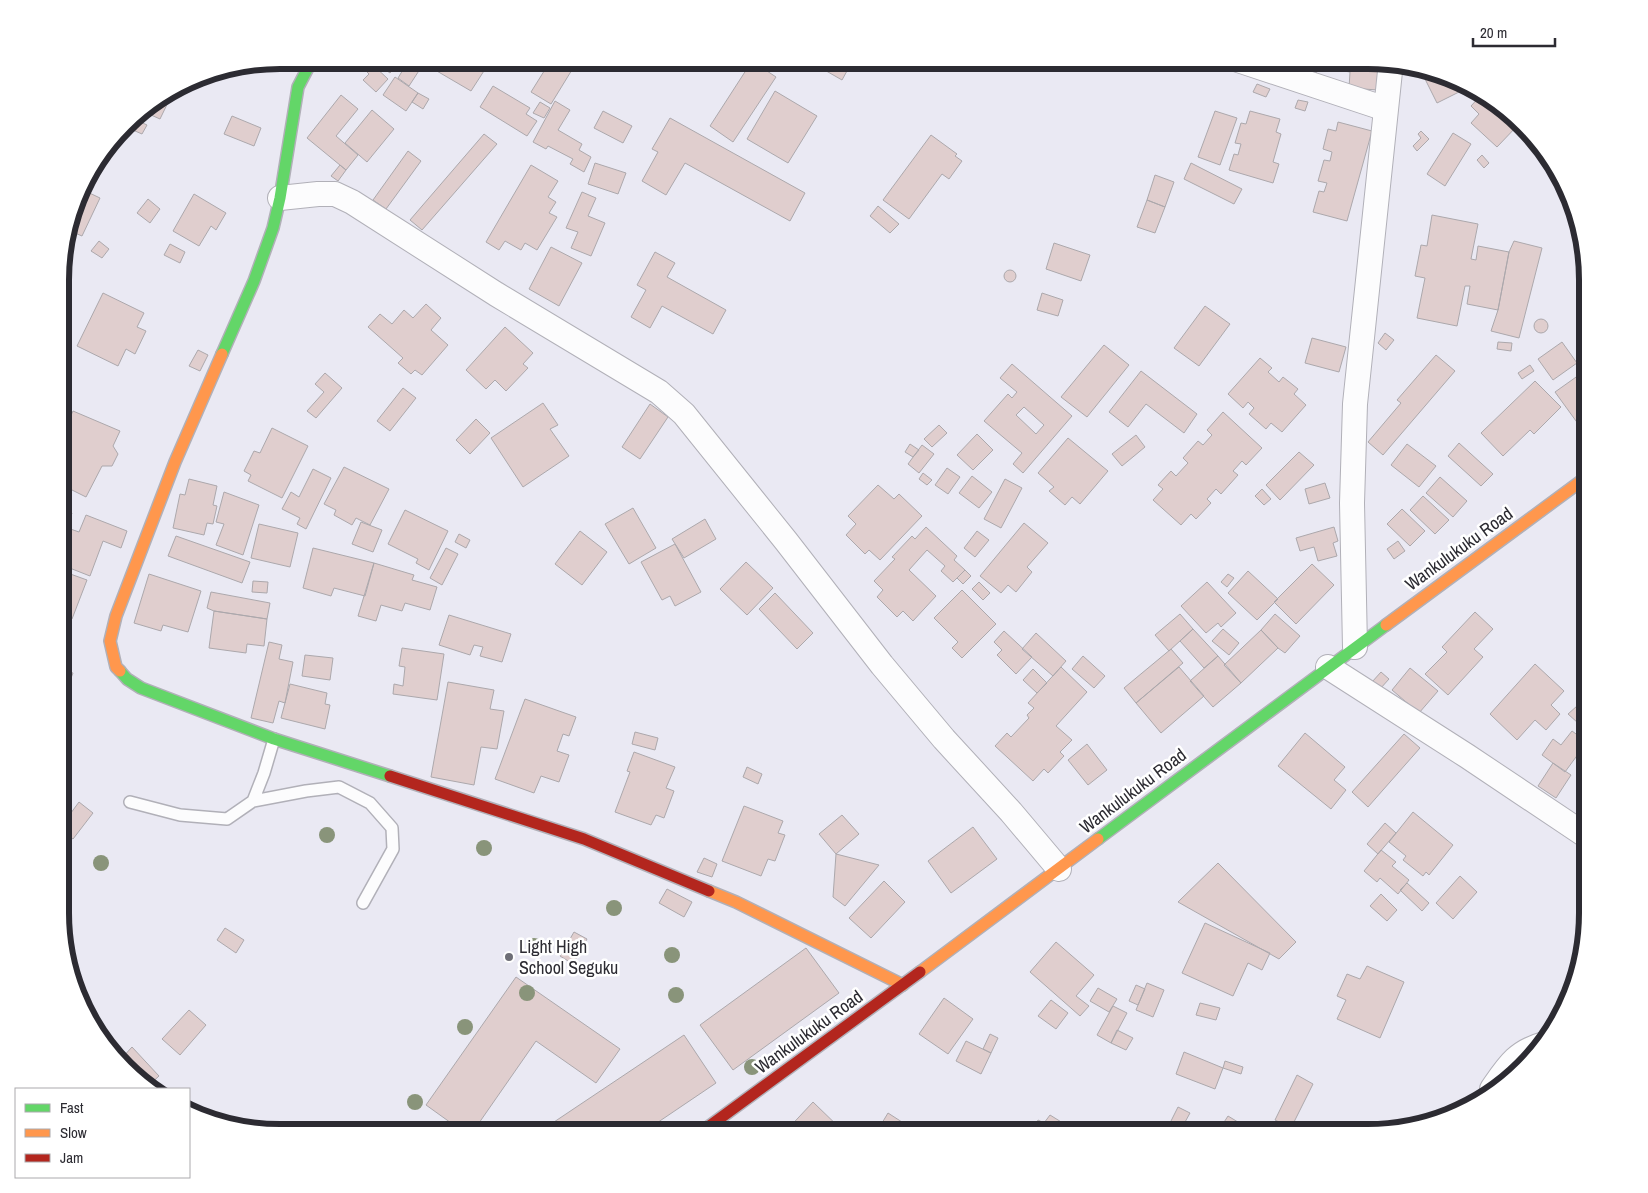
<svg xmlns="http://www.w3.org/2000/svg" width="1648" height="1193" font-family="'Archivo Narrow',sans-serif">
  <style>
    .building { fill: #e0cece; stroke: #aca8ac; fill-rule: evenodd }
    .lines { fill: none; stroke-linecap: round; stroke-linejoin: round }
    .lane-casing { stroke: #b1b0b8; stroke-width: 14 }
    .street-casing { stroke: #b1b0b8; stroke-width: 26 }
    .fast-casing { stroke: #b1b0b8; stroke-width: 14 }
    .slow-casing { stroke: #b1b0b8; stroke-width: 14 }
    .jam-casing { stroke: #b1b0b8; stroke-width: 14 }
    .lane { stroke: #fcfcfd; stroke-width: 11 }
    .street { stroke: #fcfcfd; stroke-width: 24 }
    .fast { stroke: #63d668; stroke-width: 11 }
    .slow { stroke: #ff974d; stroke-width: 11 }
    .jam { stroke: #b3261e; stroke-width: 11 }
    .tree { fill: #89947a }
    .poi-dot { fill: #6e6e76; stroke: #fff; stroke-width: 2 }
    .labels { text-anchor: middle; stroke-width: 5; stroke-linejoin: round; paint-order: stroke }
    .street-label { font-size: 18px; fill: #2c2b32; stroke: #fff }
    .poi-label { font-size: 18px; fill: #2c2b32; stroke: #fff; text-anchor: start }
    .rim { fill: none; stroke: #2c2b32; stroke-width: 6 }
  </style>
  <rect width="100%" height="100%" fill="#eae9f3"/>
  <path class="building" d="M385,60H388L396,66L390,73L380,66Z
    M409,60H418L424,63L409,86L398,78Z
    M418,60H491L471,91Z
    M551,60H578L551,104L531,92Z
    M807,60H853L842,80Z
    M1287,60H1321L1315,76L1286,65Z
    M1345,60H1380L1378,90L1349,88L1350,72L1344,71Z
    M752,61L776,77L733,142L710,126Z
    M373,65L388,79L376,92L363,80L369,74L367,72Z
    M1420,69L1452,77L1469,87L1437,103Z
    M395,77L418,93L406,111L383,95Z
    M1257,84L1270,89L1266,97L1253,92Z
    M493,86L530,108L526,114L537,121L527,136L480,107Z
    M174,90L160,119L142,111Z
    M775,91L817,116L788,163L747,139Z
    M418,93L429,99L423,109L412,102Z
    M1482,94L1502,106L1518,125L1497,147L1471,123L1479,114L1471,106Z
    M341,95L358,109L336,136L358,155L346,170L307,138Z
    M1298,100L1308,102L1305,111L1295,108Z
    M555,101L570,110L558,130L582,144L579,150L591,157L584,172L570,164L573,159L548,146L546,149L533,142Z
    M540,102L550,108L544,118L533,113Z
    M372,110L394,129L367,162L345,143Z
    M603,111L632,126L623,143L594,128Z
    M1215,111L1237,118L1220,165L1198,157Z
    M1250,111L1280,119L1276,132L1281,134L1273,162L1279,164L1273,183L1229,170L1234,154L1238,155L1241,144L1235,143L1241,123L1246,124Z
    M232,116L261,128L254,146L224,134Z
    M132,118L147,125L142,134L126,127Z
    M670,118L805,193L790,221L685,163L666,195L642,181L658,152L652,149Z
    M1338,122L1372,131L1347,221L1313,212L1319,191L1324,192L1327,183L1318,181L1324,160L1330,161L1332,152L1323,149L1328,129L1336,131Z
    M1421,131L1429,139L1417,151L1413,146L1421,138L1418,134Z
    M1453,133L1471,144L1445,186L1427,174Z
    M484,134L497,144L422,230L410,220Z
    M931,135L957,154L955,156L962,161L949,179L942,174L909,219L883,200Z
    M408,151L421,161L386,209L373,200Z
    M1482,155L1489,163L1484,168L1477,160Z
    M595,163L626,173L618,194L588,184Z
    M1191,163L1242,189L1234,204L1184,179Z
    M340,165L346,170L338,181L331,176Z
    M531,165L558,181L548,197L556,202L549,213L557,217L537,250L525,243L521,250L505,241L499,250L486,242Z
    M1155,175L1174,182L1165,207L1147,200Z
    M81,189L100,198L82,236L68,230Z
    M582,192L596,198L588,216L605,223L591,256L571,248L578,232L566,228Z
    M194,194L226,213L216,230L211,226L199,246L173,231Z
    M148,199L160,209L150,223L137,213Z
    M1147,200L1165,207L1155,233L1137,227Z
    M878,206L899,224L890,233L870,216Z
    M1432,215L1478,224L1471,259L1476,260L1478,246L1509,252L1498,310L1467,304L1470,286H1465L1457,326L1417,318L1425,278L1415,276L1421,245L1427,246Z
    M99,241L109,249L102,258L91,251Z
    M1514,241L1542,248L1519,338L1491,331L1498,310L1509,252Z
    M1054,243L1090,255L1081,281L1046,269Z
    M170,244L185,252L180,263L164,255Z
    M551,247L582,263L559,306L529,289Z
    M655,252L675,263L667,277L726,310L713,334L662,306L650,328L631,317L646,290L637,285Z
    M1004 276a6 6 0 1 1 12 0a6 6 0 1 1-12 0Z
    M103,293L144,313L137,327L146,331L135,354L126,349L118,366L77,346Z
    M1042,293L1063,300L1058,316L1037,310Z
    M426,304L441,318L431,330L448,345L422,375L415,370L411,374L398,363L403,358L368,327L380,314L392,324L404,310L413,318Z
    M1205,306L1230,324L1199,366L1174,348Z
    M1534 326a7 7 0 1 1 14 0a7 7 0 1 1-14 0Z
    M505,327L533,353L523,364L528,368L506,391L495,380L486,389L466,370Z
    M1385,333L1394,340L1386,350L1378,343Z
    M1312,338L1346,347L1339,372L1305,363Z
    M1498,342L1512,343L1511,351L1497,349Z
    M1562,342L1577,363L1553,380L1538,359Z
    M1104,345L1129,365L1087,417L1061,397Z
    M198,350L208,355L200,371L189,366Z
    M1436,355L1455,371L1383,455L1368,442L1401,403L1397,400Z
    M1260,358L1272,368L1268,372L1279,382L1283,377L1298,389L1294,394L1306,405L1282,432L1271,423L1266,429L1249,414L1254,408L1248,402L1243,408L1228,394Z
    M1012,364L1072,416L1023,473L1013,464L1022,453L984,421L1008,394L1012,398L1017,392L1000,378ZM1024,407L1044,425L1036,434L1016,415Z
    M1530,365L1534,371L1522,379L1518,373Z
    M1586,370L1588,371V430L1584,432L1555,392Z
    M1141,371L1197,414L1184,433L1146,404L1128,427L1109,412Z
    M325,373L342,388L316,418L307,411L324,392L315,384Z
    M1535,381L1561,407L1534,434L1530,430L1503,456L1481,433Z
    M403,388L416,398L390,431L377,421Z
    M543,403L558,425L550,429L569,456L523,487L491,438Z
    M650,404L668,417L640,459L622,447Z
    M73,411L120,431L113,446L118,454L112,466H102L86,497L62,485V434Z
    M1223,412L1262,448L1246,465L1242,461L1233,471L1238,475L1221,494L1216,489L1207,499L1211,503L1196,519L1191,514L1181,525L1153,500L1163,489L1158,485L1171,471L1176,476L1188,463L1183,458L1198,441L1203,445L1212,435L1207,430Z
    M476,419L490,433L470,454L456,440Z
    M939,425L947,433L932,447L924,439Z
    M272,428L308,446L282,498L248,481L251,475L244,471L254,451L260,453Z
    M977,434L993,450L973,470L957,455Z
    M1136,435L1145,447L1122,466L1112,454Z
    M1068,438L1108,471L1080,504L1072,497L1065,505L1049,491L1054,487L1038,473Z
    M1459,443L1493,474L1481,486L1448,456Z
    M910,444L919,450L913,457L905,452Z
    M1407,444L1436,466L1419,487L1391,465Z
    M922,445L934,454L919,473L908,464Z
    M1299,452L1314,465L1280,500L1266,485Z
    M344,467L389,489L370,525L356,518L352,525L334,515L336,510L324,504Z
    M947,468L960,477L948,494L935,485Z
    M313,469L331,478L306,529L297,524L300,518L282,509L291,492L299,497Z
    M923,473L932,480L927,485L919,479Z
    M972,476L992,492L979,508L959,493Z
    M1440,477L1467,501L1453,517L1426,493Z
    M189,479L217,486L213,505L217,506L213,524L207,523L204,535L173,528L180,494L185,495Z
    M1005,479L1022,488L1001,528L984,519Z
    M1325,483L1330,498L1309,504L1305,489Z
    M878,485L894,499L899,494L922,516L880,560L869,550L865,554L846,535L856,524L848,516Z
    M1262,489L1271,499L1264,505L1255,496Z
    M224,492L259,505L243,555L216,545L224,524L216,522Z
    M1423,496L1449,520L1435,534L1410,510Z
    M633,508L656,548L629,564L605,524Z
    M62,509L72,513L69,522L62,520Z
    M1402,509L1425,531L1410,546L1387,524Z
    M405,510L448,531L429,570L416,563L418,559L388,544Z
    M86,515L127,531L121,548L103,541L90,576L62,565V526L79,532Z
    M705,519L716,539L684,558L672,539Z
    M361,522L382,530L373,552L352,544Z
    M1024,523L1048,543L1027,567L1032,572L1016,592L1008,585L1001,593L980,576Z
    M259,524L298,533L290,567L251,558Z
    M926,527L957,556L954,560L965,570L953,582L941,571L945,566L927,550L909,570L936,596L913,621L903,611L897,617L877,597L883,590L874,581L895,559L892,557L912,536L915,539Z
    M1334,527L1338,541L1333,543L1337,556L1318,561L1314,547L1300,551L1296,538Z
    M580,531L607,552L582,585L555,564Z
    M977,531L989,540L975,557L964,548Z
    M459,534L470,540L466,548L455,542Z
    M176,536L250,562L242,583L168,556Z
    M1398,541L1405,551L1394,559L1387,549Z
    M675,544L701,592L675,606L670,596L662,600L641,562Z
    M313,548L374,563L365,596L334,588L331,596L303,588Z
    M446,548L458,554L442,585L430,578Z
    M746,562L773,588L747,615L720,589Z
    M374,563L414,575L412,580L437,587L430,610L405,603L402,611L381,605L376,621L358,616Z
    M1312,564L1334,585L1296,624L1274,602Z
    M965,570L971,576L963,584L957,578Z
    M62,571L87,580L72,619L62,615Z
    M1248,571L1278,599L1257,620L1228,593Z
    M149,574L201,591L188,632L163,625L161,631L134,623Z
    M1228,574L1234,578L1227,587L1221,582Z
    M253,581L268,582L267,593L252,592Z
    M979,582L990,593L983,600L972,589Z
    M1207,582L1236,613L1221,627L1218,623L1206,633L1181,606Z
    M962,590L996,624L962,658L952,648L958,642L934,618Z
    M211,592L270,603L267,619L214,611L207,608Z
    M775,593L813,633L797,649L759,609Z
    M214,611L267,619L264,646L247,644L246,653L209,648Z
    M1475,612L1493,629L1474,649L1483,657L1448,695L1425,674L1447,652L1442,647Z
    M1180,614L1193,629L1169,651L1155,635Z
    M1275,614L1300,636L1285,653L1278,648L1261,630Z
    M449,615L511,634L502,662L480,656L483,647L474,645L470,655L439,645Z
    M1193,629L1218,656L1204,668L1180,641Z
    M1223,629L1239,643L1229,655L1212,641Z
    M1261,630L1278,648L1241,683L1224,665Z
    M1004,631L1032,657L1016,674L997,655L1002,650L994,642Z
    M1036,633L1066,661L1053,676L1022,649Z
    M269,642L282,645L279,659L293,662L285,703L279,701L273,723L251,718Z
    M402,648L444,654L437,700L393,694L394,684L403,686L405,667L399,666Z
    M1171,649L1183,663L1136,703L1124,688Z
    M305,655L333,658L330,680L302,676Z
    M1083,656L1105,676L1094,688L1072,669Z
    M1218,656L1241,683L1213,707L1190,681Z
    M1535,664L1564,691L1551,705L1560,714L1546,730L1535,720L1517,740L1490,714Z
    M1061,667L1087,692L1056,726L1072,740L1060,752L1064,756L1048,773L1044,769L1033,781L995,746L1007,733L1011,737L1029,718L1027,715L1034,708L1028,703Z
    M1179,667L1204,696L1161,733L1136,703Z
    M1410,668L1438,691L1419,713L1392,690Z
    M62,669L73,673L62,701Z
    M1033,669L1047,683L1037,693L1023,680Z
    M1381,672L1389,679L1380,689L1372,682Z
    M448,682L494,690L490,709L504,711L497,749L481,747L474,785L431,777Z
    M290,684L327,693L325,704L330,705L325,729L281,718Z
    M525,699L576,717L569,736L563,734L557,751L569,755L559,782L541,776L534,793L495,779Z
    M1577,706L1588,715V732L1568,714Z
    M1572,731L1587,742L1565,772L1542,755L1553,739L1561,745Z
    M635,732L658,738L655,750L632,744Z
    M1305,733L1345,767L1334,780L1346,790L1331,809L1278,766Z
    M1404,734L1420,748L1368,807L1352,792Z
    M1087,744L1107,770L1088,785L1068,760Z
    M634,752L675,767L666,788L674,791L664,818L656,815L651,825L615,812L630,772L627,771Z
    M1553,763L1571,775L1556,798L1538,786Z
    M747,767L762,774L758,784L743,777Z
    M79,802L93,813L73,839L62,831V825Z
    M744,806L783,821L778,833L785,835L775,861L768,859L761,876L722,861Z
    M1413,812L1453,845L1429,875L1426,872L1423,876L1403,860L1406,856L1389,842Z
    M842,815L859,834L836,854L819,834Z
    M1385,823L1396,833L1378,854L1367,844Z
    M973,827L997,859L951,893L928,861Z
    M1381,850L1396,862L1392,866L1409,880L1398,894L1380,878L1377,882L1364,871Z
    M836,854L879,865L845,906L833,897Z
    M704,858L717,864L712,877L697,872Z
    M1218,863L1296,942L1279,959L1178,902Z
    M1460,876L1477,892L1453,919L1436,903Z
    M884,881L905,902L871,938L849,918Z
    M1407,883L1429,903L1422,911L1400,890Z
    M667,889L692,902L684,917L659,903Z
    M1381,894L1397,910L1387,921L1370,906Z
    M1205,923L1270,953L1262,970L1248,963L1233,996L1182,973Z
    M225,928L244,940L236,953L217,940Z
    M574,932L587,939L573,964L560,956Z
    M1056,942L1094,975L1076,996L1089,1006L1080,1016L1030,972Z
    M806,948L839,993L733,1070L700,1025Z
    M1367,966L1404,982L1380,1038L1337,1019L1346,1000L1337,996L1347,974L1360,979Z
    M516,977L620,1049L596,1083L536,1041L472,1133H465L426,1105Z
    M1147,983L1164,990L1153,1017L1136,1010Z
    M1136,985L1145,989L1138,1005L1129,1001Z
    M1098,988L1117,999L1109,1012L1090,1001Z
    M944,998L973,1019L948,1054L919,1034Z
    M1051,1000L1068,1013L1056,1029L1038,1016Z
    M1200,1003L1220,1008L1216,1020L1196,1015Z
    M1113,1006L1127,1013L1111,1043L1097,1035Z
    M189,1010L206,1025L180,1055L162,1039Z
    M1117,1030L1133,1038L1126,1050L1111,1043Z
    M990,1034L998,1038L991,1053L983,1049Z
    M684,1035L716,1083L642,1133H557L551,1124Z
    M966,1041L991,1053L981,1074L956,1061Z
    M132,1047L159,1076L146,1088L121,1059Z
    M1184,1052L1223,1068L1215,1089L1176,1074Z
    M1225,1061L1243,1067L1241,1074L1223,1068Z
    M1297,1075L1313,1084L1291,1128L1275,1120Z
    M813,1102L845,1133H784Z
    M1178,1107L1190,1113L1179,1133H1165Z
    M888,1113L919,1133H887L879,1128Z
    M1050,1115L1079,1133H1031L1038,1120L1044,1123Z
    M1228,1116L1256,1133H1217Z"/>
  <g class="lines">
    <g class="lane-casing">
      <path id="lane" d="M253,801L264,773L274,739
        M130,802L180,815L227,819L253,801L306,791L339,787L370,803L392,828L393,849L363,903"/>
    </g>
    <g class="street-casing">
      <path id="street" d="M1238,60L1386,109
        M280,198L318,194H335L352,202L496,294L659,392L684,414L786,541L882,665L944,739L1011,812L1059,869
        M1355,647L1352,503L1355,404L1391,62
        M1328,667L1467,756L1588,837
        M1492,1089C1508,1066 1516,1052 1544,1044"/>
    </g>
    <g class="fast-casing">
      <path id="fast" d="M222,354L254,281L273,228L280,198L298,87L312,60
        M120,671L127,679L141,688L274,739L390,776
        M1098,839L1386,625"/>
    </g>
    <g class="slow-casing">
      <path id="slow" d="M1386,625L1588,476
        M120,671L116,667L110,641L116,616L175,462L222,354
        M709,891L736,902L903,985
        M920,972L1098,839"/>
    </g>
    <g class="jam-casing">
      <path id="jam" d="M390,776L584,839L709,891
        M700,1133L920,972"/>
    </g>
    <use href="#lane" class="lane"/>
    <use href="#street" class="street"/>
    <use href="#fast" class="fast"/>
    <use href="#slow" class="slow"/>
    <use href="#jam" class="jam"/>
  </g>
  <g class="tree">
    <circle cx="327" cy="835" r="8"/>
    <circle cx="484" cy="848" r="8"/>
    <circle cx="101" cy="863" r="8"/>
    <circle cx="614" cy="908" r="8"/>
    <circle cx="534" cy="946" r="8"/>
    <circle cx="672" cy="955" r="8"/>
    <circle cx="527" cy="993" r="8"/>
    <circle cx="676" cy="995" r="8"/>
    <circle cx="465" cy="1027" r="8"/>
    <circle cx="752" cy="1067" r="8"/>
    <circle cx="415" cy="1102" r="8"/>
  </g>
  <circle class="poi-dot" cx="509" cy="957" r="5"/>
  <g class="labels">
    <g class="street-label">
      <text transform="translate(1459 549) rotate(-36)" y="6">Wankulukuku Road</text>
      <text transform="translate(1133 791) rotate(-37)" y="6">Wankulukuku Road</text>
      <text transform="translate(809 1032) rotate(-36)" y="6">Wankulukuku Road</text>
    </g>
    <g class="poi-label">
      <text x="519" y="953">Light High<tspan x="519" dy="21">School Seguku</tspan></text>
    </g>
  </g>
  <path d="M0 0H1648V1193H0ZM280 69H1368A211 211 0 0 1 1579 280V913A211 211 0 0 1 1368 1124H280A211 211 0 0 1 69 913V280A211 211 0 0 1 280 69Z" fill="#fff" fill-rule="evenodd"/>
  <path class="rim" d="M280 69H1368A211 211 0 0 1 1579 280V913A211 211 0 0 1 1368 1124H280A211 211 0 0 1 69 913V280A211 211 0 0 1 280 69Z"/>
  <rect x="15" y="1088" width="175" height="90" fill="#ffffff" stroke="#abaaad"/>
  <rect x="25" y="1104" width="25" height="8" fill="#63d668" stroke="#abaaad"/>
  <text x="60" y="1113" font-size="15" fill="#2c2b32">Fast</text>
  <rect x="25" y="1129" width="25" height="8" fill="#ff974d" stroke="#abaaad"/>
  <text x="60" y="1138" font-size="15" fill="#2c2b32">Slow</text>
  <rect x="25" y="1154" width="25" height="8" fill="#b3261e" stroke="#abaaad"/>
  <text x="60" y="1163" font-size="15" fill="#2c2b32">Jam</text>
  <path d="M1473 38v8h82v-8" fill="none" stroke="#2c2b32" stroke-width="2.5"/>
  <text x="1480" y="38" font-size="15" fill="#2c2b32" stroke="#ffffff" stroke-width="4" paint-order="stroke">20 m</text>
</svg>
